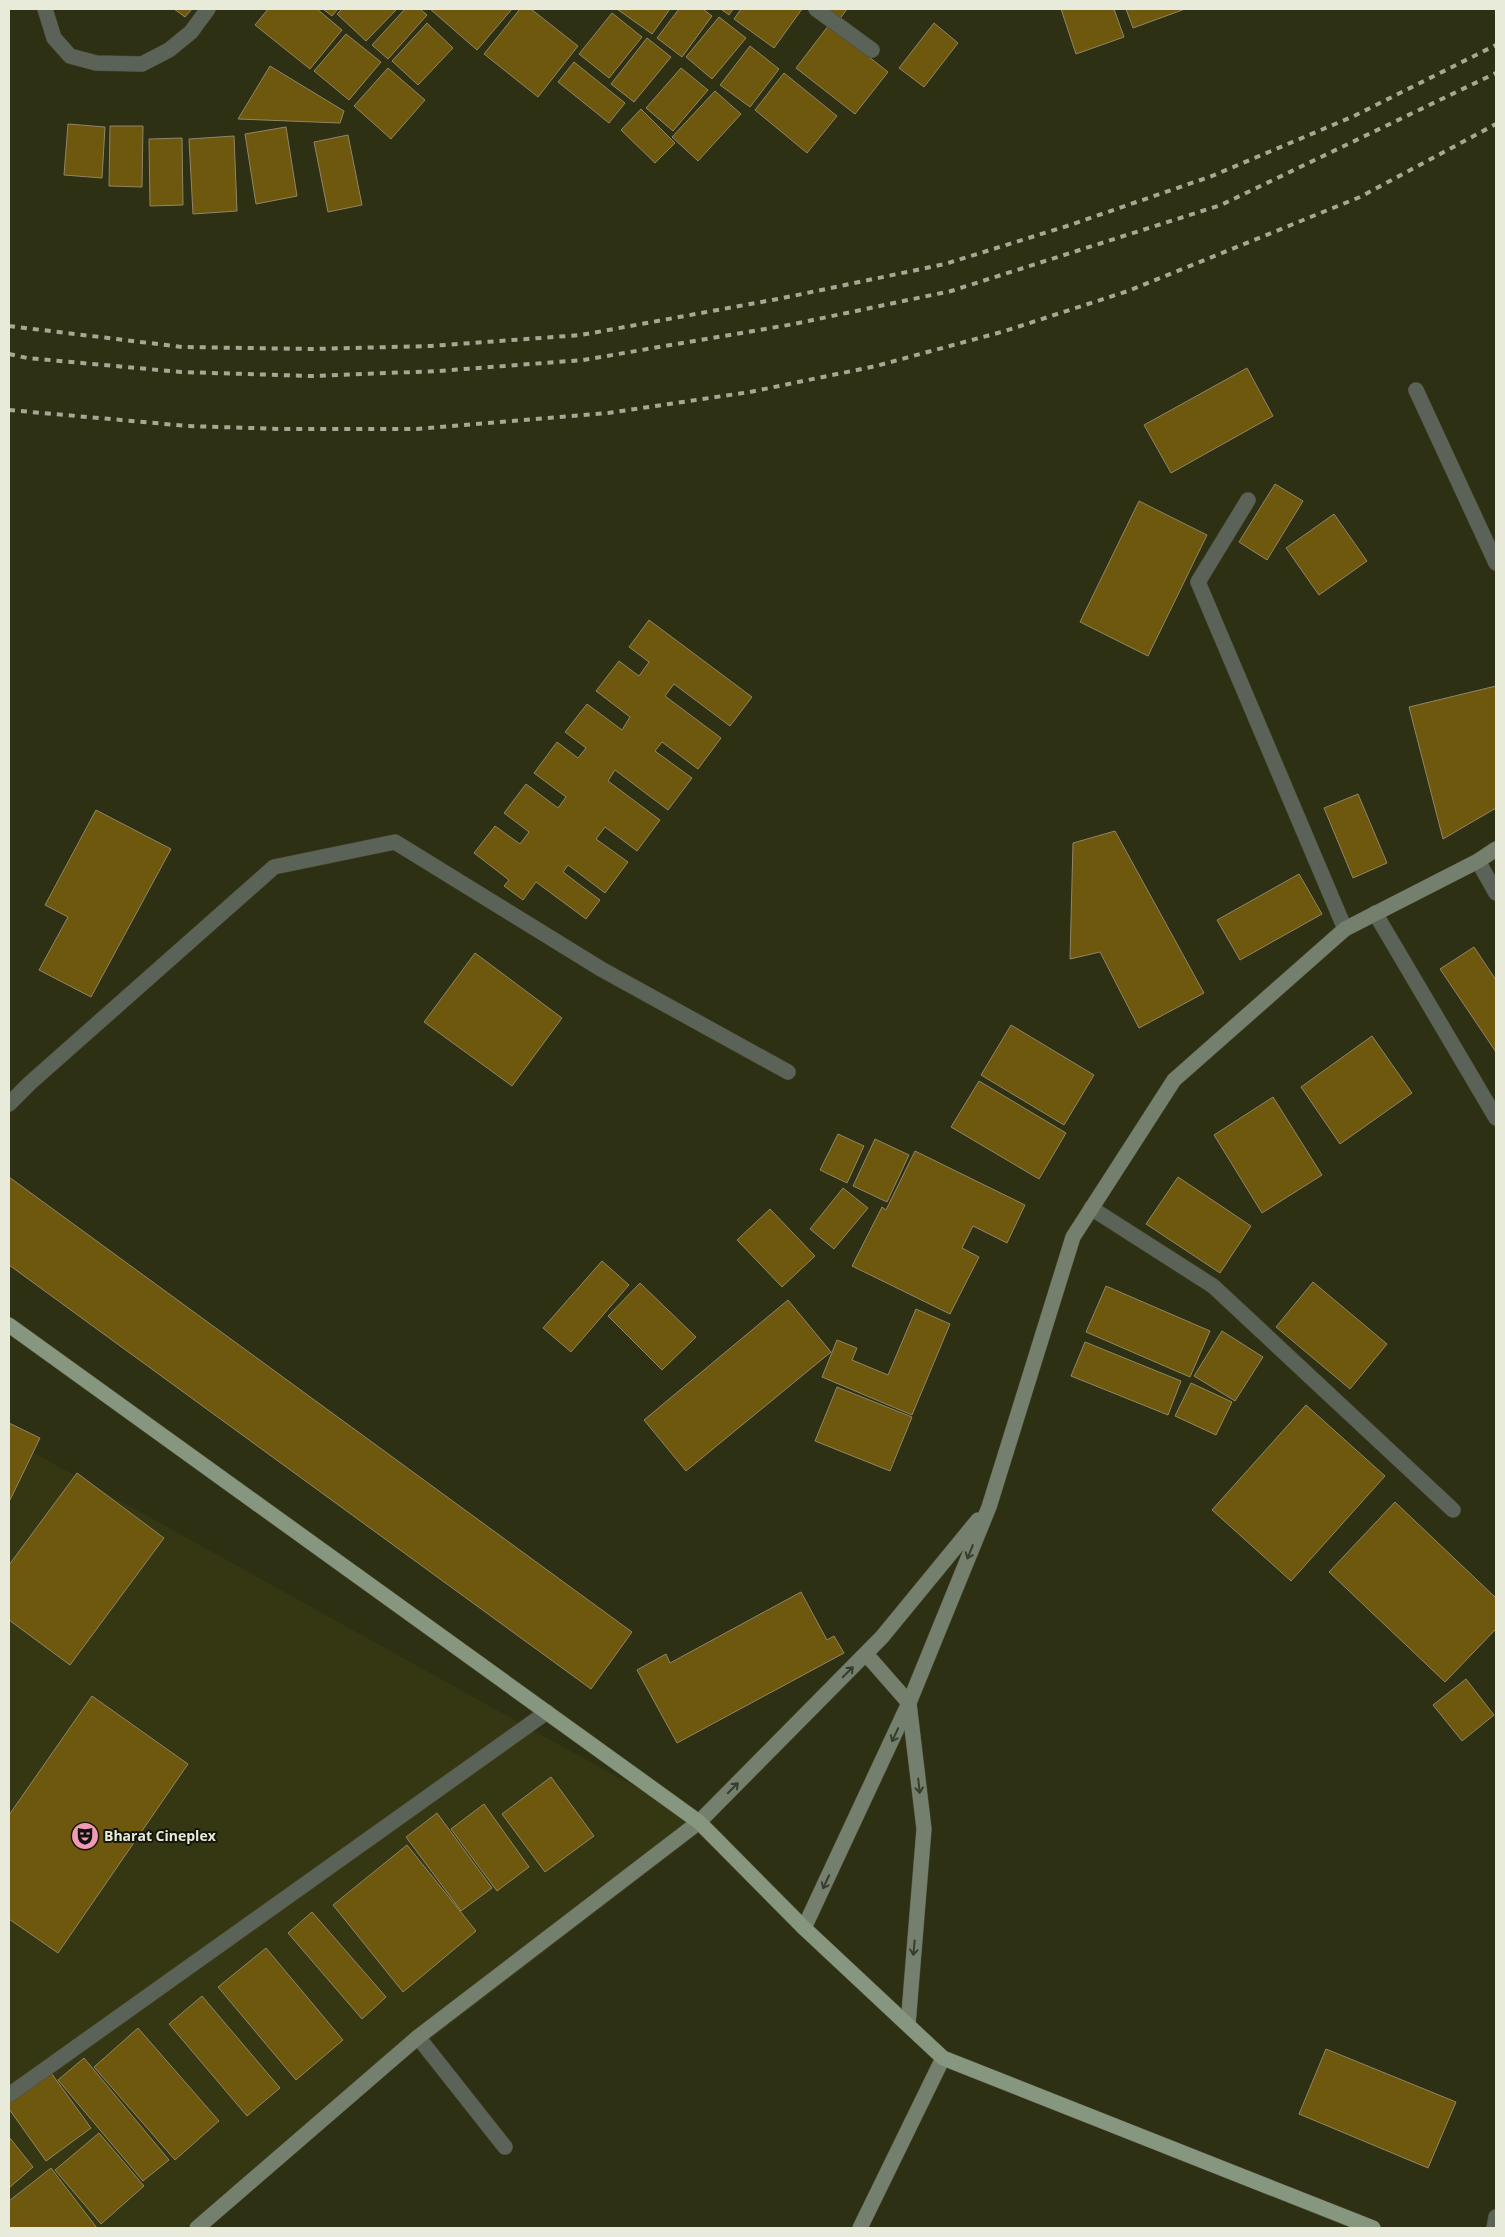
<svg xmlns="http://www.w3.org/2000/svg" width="1505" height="2237" font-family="'Open Sans',sans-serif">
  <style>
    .built { fill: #353713 }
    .building { fill: #6e580e; stroke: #908567 }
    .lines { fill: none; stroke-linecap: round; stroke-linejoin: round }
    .lane-casing { stroke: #4c4e34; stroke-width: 16 }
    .street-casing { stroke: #4c4e34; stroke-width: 16 }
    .secondary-casing { stroke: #4c4e34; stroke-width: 16 }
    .primary-casing { stroke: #4c4e34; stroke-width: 16 }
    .lane { stroke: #5b6257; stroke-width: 15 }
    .street { stroke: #5b6257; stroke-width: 15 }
    .secondary { stroke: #74806d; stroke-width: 15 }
    .primary { stroke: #87967f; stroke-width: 15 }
    .rail { stroke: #a6a893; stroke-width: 4; stroke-dasharray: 6 6; stroke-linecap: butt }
    .oneway { stroke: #373c2d }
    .labels { text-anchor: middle; stroke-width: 4; stroke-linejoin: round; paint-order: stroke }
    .poi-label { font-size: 14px; font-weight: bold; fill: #e9ebda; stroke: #16170b; text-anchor: start }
  </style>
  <rect width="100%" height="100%" fill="#2e3014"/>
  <path class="built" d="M9,1439L707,1827L185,2228H9Z"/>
  <path class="building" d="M174,9H192L185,17Z
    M268,9H317L342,30L310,69L255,25Z
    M323,9H338L332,16Z
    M342,9H397L366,41L337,14Z
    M405,9H420L427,15L388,59L372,45Z
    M430,9H512L477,50Z
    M520,9H531L578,46L538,97L484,54Z
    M617,9H670L652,34Z
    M679,9H703L712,16L682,57L657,38Z
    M721,9H733L729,15Z
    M741,9H802L774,48L734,19Z
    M824,9H847L839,20Z
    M1061,9H1114L1124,37L1076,54Z
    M1126,9H1185L1133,28Z
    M612,13L642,37L609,78L579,54Z
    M719,17L746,38L712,79L686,57Z
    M427,23L453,48L418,85L392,61Z
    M934,23L958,43L924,87L899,68Z
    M829,25L888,72L855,114L796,68Z
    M346,34L381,62L349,100L314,71Z
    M647,38L671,57L634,102L611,84Z
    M750,46L779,69L750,107L720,85Z
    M574,62L625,103L609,123L558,82Z
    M270,66L344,111L340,123L238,119Z
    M388,68L425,100L391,139L354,106Z
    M681,68L708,90L673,131L646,108Z
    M784,73L837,116L807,153L755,110Z
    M715,91L741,114L698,161L672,137Z
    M641,109L675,143L655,163L621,130Z
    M68,124L105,127L102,178L64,175Z
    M110,126H143L142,187L109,186Z
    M286,127L297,196L256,204L245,134Z
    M348,135L362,205L328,212L314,142Z
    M234,136L237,211L193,214L189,139Z
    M182,138L183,205L150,206L149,139Z
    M1247,368L1273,416L1171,473L1144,425Z
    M1275,484L1303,501L1267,560L1239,542Z
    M1139,501L1207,535L1148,656L1080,622Z
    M1334,514L1367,561L1319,595L1286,548Z
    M649,620L752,697L730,726L674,684L665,696L721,738L698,769L662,742L655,751L692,778L668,810L615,770L608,781L660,820L637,851L605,827L596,839L628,862L605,893L568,865L563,872L600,900L586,919L536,882L523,900L504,886L509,880L474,853L495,826L520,844L529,832L504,813L526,784L558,808L566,797L534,773L557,742L578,758L586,748L565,732L587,704L622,730L630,717L596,691L619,661L639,676L649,662L629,647Z
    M1496,686V808L1443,839L1409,707Z
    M1358,794L1387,863L1353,878L1324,808Z
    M96,810L171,849L91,997L39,970L68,917L45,905Z
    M1115,831L1204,993L1139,1028L1100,952L1070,959L1073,843Z
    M1299,874L1322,914L1240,960L1217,920Z
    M1474,947L1496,980V1052L1440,969Z
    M475,953L562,1018L512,1086L424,1022Z
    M1011,1025L1094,1075L1064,1125L981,1075Z
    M1372,1036L1412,1093L1340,1144L1301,1087Z
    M979,1081L1066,1133L1039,1179L951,1127Z
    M1273,1097L1322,1175L1262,1213L1214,1135Z
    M838,1134L864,1146L847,1183L820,1170Z
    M875,1139L909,1155L887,1202L853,1186Z
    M915,1151L1025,1205L1007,1243L973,1226L962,1248L979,1257L950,1314L852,1266L882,1207L886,1210Z
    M9,1177L632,1632L591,1689L9,1265Z
    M1178,1177L1251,1226L1220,1273L1146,1224Z
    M843,1188L868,1208L834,1249L810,1229Z
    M770,1209L815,1256L782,1287L737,1240Z
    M602,1261L629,1285L571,1352L543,1328Z
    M1313,1282L1387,1344L1350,1389L1276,1327Z
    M640,1283L696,1337L662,1370L608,1316Z
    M1106,1286L1210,1331L1190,1377L1086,1332Z
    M788,1300L831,1352L686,1471L644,1420Z
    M916,1309L950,1324L912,1415L822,1377L837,1340L857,1348L852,1360L888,1375Z
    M1222,1331L1263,1357L1235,1401L1194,1376Z
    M1085,1342L1181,1381L1168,1415L1071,1376Z
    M1191,1383L1232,1402L1216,1435L1175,1416Z
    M837,1387L912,1417L890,1471L815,1441Z
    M1306,1405L1385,1476L1291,1581L1212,1510Z
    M9,1423L40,1438L10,1500H9Z
    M77,1473L164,1538L70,1665L9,1620V1565Z
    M1395,1502L1496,1598V1629L1445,1682L1329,1572Z
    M801,1592L827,1640L834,1636L844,1653L677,1743L637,1670L666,1654L670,1663Z
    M1466,1679L1494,1715L1462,1741L1433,1705Z
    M92,1696L188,1764L58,1953L9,1919V1815Z
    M551,1777L594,1836L545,1872L502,1814Z
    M484,1804L529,1867L497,1891L451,1829Z
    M437,1813L492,1888L461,1911L406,1837Z
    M407,1845L476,1931L403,1992L333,1905Z
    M312,1912L386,1997L362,2019L288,1933Z
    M266,1948L343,2040L296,2080L218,1987Z
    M202,1996L280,2088L247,2116L169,2024Z
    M138,2028L219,2121L175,2160L94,2067Z
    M1326,2049L1456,2102L1428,2168L1299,2114Z
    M84,2058L169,2160L143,2181L58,2080Z
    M49,2070L91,2128L46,2161L9,2109V2099Z
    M99,2133L144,2186L101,2224L55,2170Z
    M9,2137L33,2167L9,2188Z
    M51,2168L97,2228H9V2201Z"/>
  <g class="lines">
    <g class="lane-casing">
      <path id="lane" d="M1416,390L1496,563
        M1248,500L1198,582L1345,929
        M1478,861L1496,893
        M1375,913L1496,1118
        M9,1104L30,1083L274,867L395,842L601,969L788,1072"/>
    </g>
    <g class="street-casing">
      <path id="street" d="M45,9L54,38L70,56L96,63L142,64L169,50L191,32L208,9
        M816,9L872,50
        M1091,1208L1213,1286L1453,1510
        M418,2037L505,2147
        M9,2095L547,1712
        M1494,2228L1496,2217"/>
    </g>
    <g class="secondary-casing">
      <path id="secondary" d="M866,1654L909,1703L924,1829L908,2025
        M804,1928L909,1703L989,1507L1073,1237L1174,1080L1345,929L1478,861L1496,849
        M197,2228L418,2037L699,1822L882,1637L978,1520
        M860,2228L943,2058"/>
    </g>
    <g class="primary-casing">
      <path id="primary" d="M9,1325L699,1822L804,1928L943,2058L1373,2228"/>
    </g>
    <use href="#lane" class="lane"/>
    <use href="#street" class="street"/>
    <use href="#secondary" class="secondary"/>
    <use href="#primary" class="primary"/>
    <path class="rail" d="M9,326L182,347L311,349L431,346L581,335L783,298L945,264L1067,226L1212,176L1354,116L1496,45
      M9,354L27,358L181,372L311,376L439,371L583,360L794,324L951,291L1221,205L1496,73
      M9,410L188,426L282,429H417L608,413L750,392L876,366L1005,331L1128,291L1360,197L1496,124"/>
  </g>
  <defs><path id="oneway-shaft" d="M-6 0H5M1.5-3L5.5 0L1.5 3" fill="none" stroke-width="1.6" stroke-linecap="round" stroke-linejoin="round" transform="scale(1.25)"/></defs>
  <g class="oneway">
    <use href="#oneway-shaft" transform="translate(970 1552) rotate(112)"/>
    <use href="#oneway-shaft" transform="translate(848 1672) rotate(-45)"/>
    <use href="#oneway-shaft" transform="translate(895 1735) rotate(115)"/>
    <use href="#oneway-shaft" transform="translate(919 1786) rotate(84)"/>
    <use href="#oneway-shaft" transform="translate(733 1788) rotate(-45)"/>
    <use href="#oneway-shaft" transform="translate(826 1882) rotate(115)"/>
    <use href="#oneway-shaft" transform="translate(914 1948) rotate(95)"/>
  </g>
  <defs>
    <g id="theatre-disc" transform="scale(1.4375)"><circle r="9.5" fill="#f19ab3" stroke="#16170b"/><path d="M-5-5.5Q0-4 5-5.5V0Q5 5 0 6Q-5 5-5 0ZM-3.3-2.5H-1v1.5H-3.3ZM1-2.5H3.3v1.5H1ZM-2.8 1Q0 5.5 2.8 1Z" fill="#111"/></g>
  </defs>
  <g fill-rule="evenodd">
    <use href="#theatre-disc" x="85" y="1836"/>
  </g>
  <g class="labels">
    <g class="poi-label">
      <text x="104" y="1841">Bharat Cineplex</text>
    </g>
  </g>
  <rect width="1505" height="2237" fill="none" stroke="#e9ebda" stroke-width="20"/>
</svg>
